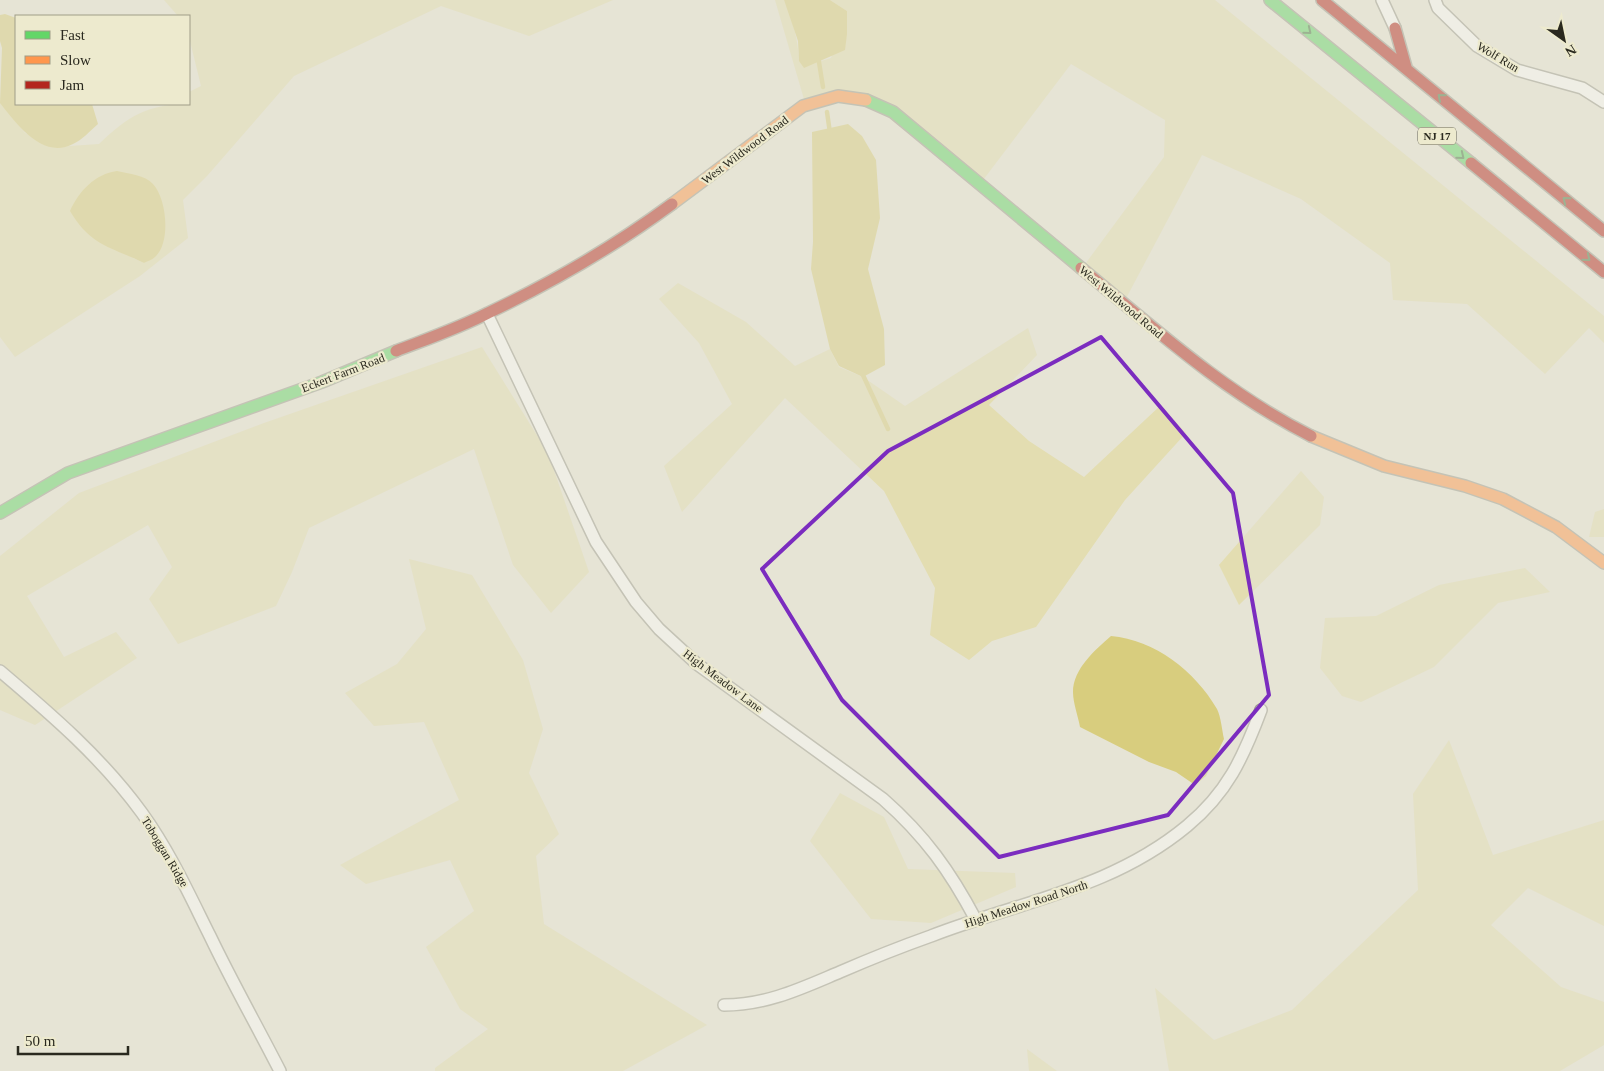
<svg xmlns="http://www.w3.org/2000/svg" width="1604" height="1071" font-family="'Times New Roman',serif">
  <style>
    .green { fill: #e3ddb1; fill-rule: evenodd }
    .water { fill: #d8cd7e }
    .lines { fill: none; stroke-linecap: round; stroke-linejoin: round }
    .stream { stroke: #d8cd7e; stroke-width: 4.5 }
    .street-casing { stroke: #9c9b8f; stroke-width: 14 }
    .fast-casing { stroke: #9c9b8f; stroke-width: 14 }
    .slow-casing { stroke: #9c9b8f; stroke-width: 14 }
    .jam-casing { stroke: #9c9b8f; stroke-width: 14 }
    .street { stroke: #fbfbf9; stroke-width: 11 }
    .fast { stroke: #63d668; stroke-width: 11 }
    .slow { stroke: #ff974d; stroke-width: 11 }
    .jam { stroke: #b3261e; stroke-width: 11 }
    .oneway { stroke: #447740 }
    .marked { fill: none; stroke: #7b2cbf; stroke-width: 4; stroke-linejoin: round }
    .labels { text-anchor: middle; stroke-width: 4.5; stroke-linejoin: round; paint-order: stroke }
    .shield { fill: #edeace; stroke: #646354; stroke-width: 1 }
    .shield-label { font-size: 11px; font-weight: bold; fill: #2a291f }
    .street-label { font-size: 12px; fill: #2a291f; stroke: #edeace }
  </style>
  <rect width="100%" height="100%" fill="#e6e4d5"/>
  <path class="green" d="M164,0H613L529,36L441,6L294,76L207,176L183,200L188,238L140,276L15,357L0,337V102L25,133L55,147L99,144C128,116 148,104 189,104V92L201,86L189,37V16H178ZM165,228C163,245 160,255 144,263L133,258Z
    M775,0H784C793,20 798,40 799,61L818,62L831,58L847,11L830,0H1215L1604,316V343L1589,328L1545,374L1467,304L1393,300L1390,263L1301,199L1202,155L1122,306L1080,271L1164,157L1165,120L1071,64L977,188L865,99L806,106Z
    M678,283L746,322L795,366L830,349L839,367L863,377L905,406L1028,328L1037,355L989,405L1029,441L1084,477L1161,405L1186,433L1125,500L1036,627L992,641L969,660L930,635L935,588L884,491L785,398L682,512L664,466L732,404L699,343L659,299Z
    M482,347L548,453L589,572L551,613L513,565L474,449L309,528L292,572L276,606L178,644L149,599L172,567L148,525L27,596L64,657L116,632L137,658L35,725L0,710V556L79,493L264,423Z
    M1301,471L1324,497L1320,525L1239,605L1219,565Z
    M1604,509V537H1589L1595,512Z
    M409,559L472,575L523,660L543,729L529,773L559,834L536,856L544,924L707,1025L623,1071H435V1068L488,1029L460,1009L426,947L474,911L450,860L366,884L340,865L459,800L424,722L374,726L345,693L397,664L426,629Z
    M1525,568L1550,592L1498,603L1434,667L1361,702L1342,696L1320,668L1325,618L1376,616L1439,585Z
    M1449,740L1493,855L1604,820V926L1528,888L1491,925L1561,987L1604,1002V1045L1560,1071H1169L1155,988L1214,1040L1292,1010L1418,890L1413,794Z
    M840,793L884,817L908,869L1015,873L1016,887L931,923L871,919L810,841Z
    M1027,1049L1057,1071H1029Z"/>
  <path class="water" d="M784,0H830L847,11V34L845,50L804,68L799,61L798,41Z
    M5,14L16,18V104H92L98,124C90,131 82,140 73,144C42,160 16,123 0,103L2,48L0,41V15Z
    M848,124L862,136L876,160L880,218L868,269L884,329L885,365L863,377L839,366L830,349L811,269L813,242L812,132Z
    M117,171C129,174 145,175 153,184C167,199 171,243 155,257C152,260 147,261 144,263C109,246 91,246 70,211C79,191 95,174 117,171Z
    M1111,636C1155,640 1195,671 1217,709C1221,717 1222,730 1224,739L1206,776L1195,785L1176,772L1149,762L1080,727C1078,716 1073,703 1073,692C1073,669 1095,650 1111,636Z"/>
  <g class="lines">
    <path class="stream" d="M818,56L823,87
      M827,112L830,133
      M862,373L888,429"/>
    <g class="street-casing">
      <path id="street" d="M1382,0L1395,28
        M1435,0L1438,8L1477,46L1517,70L1582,88L1604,102
        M487,314L596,542L636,602L659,629L697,664L883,799C925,836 950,871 976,920
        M0,671C52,715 102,758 142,813C170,852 189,894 210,936C232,982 257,1026 280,1071
        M724,1005C767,1005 802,988 840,972C870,959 900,947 931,936C1021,901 1111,889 1187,826C1227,793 1243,758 1261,710"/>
    </g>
    <g class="fast-casing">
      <path id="fast" d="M1270,0L1471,163
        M866,100L893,112L1081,268
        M0,513L68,473L322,382L396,351"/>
    </g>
    <g class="slow-casing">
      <path id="slow" d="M672,204L803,106L838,96L866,100
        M1311,436L1384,466L1465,486L1503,499L1556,527L1604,563"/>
    </g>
    <g class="jam-casing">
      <path id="jam" d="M1322,0L1604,231
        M1395,28L1406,67
        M1471,163L1604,272
        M1081,268C1155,329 1224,392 1311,436
        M396,351C427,339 459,328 488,313C553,282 615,246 672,204"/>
    </g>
    <use href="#street" class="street"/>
    <use href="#fast" class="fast"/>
    <use href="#slow" class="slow"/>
    <use href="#jam" class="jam"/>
  </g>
  <defs><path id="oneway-chevron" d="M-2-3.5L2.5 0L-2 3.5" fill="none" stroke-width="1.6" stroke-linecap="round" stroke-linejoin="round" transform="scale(1.25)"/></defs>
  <g class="oneway">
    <use href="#oneway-chevron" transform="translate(1308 31) rotate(39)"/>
    <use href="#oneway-chevron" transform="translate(1441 97) rotate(-139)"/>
    <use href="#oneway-chevron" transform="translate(1461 156) rotate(39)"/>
    <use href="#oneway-chevron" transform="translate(1566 200) rotate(-141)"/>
    <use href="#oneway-chevron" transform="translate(1587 258) rotate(39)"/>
  </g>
  <path d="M0 0H1604V1071H0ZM1101,337L1233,493L1269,695L1168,815L999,857L842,700L762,569L888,451Z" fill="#e6e4d5" fill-opacity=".55" fill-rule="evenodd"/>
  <path class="marked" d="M1101,337L1233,493L1269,695L1168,815L999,857L842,700L762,569L888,451Z"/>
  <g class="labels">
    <rect class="shield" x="1418" y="127.5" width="38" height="17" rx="4"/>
    <g class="shield-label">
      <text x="1437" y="140">NJ 17</text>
    </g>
    <g class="street-label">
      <text transform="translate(1498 57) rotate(31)" y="4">Wolf Run</text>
      <text transform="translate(745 150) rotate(-37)" y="4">West Wildwood Road</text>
      <text transform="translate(1121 302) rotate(40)" y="4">West Wildwood Road</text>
      <text transform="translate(343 373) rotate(-21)" y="4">Eckert Farm Road</text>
      <text transform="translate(723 681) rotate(37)" y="4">High Meadow Lane</text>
      <text transform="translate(165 852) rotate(59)" y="4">Toboggan Ridge</text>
      <text transform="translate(1026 904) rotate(-18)" y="4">High Meadow Road North</text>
    </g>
  </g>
  <rect x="15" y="15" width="175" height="90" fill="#edeace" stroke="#9f9d88"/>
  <rect x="25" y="31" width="25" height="8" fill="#63d668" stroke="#9f9d88"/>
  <text x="60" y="40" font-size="15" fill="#2a291f">Fast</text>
  <rect x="25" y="56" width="25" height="8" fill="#ff974d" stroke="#9f9d88"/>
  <text x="60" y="65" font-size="15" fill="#2a291f">Slow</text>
  <rect x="25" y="81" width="25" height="8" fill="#b3261e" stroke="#9f9d88"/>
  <text x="60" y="90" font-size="15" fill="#2a291f">Jam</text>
  <g transform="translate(1564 40) rotate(147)" stroke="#edeace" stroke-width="4" paint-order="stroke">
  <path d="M0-4L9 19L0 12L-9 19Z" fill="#2a291f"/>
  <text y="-8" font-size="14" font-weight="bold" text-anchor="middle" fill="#2a291f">N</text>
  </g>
  <path d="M18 1046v8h110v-8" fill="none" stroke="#2a291f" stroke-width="2.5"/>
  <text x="25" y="1046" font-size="15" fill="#2a291f" stroke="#edeace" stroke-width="4" paint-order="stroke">50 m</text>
</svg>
